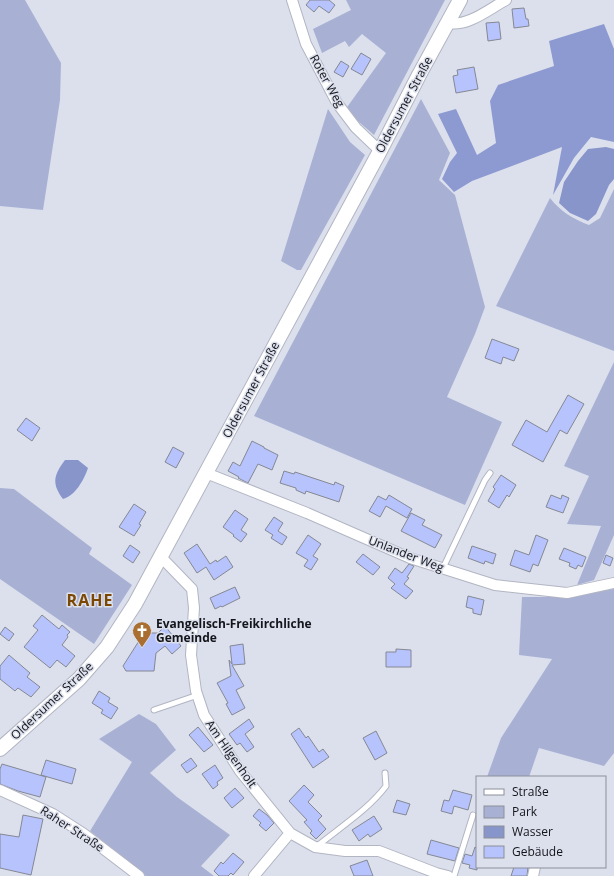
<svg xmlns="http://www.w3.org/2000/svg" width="614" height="876" font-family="'Open Sans',sans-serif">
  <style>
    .green { fill: #a8b1d4 }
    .forest { fill: #8d9ad1 }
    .water { fill: #8895cb }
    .building { fill: #b6c3fd; stroke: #858893 }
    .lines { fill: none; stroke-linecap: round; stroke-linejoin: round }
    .service-casing { stroke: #b2b5c2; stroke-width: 7 }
    .minor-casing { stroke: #b2b5c2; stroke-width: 12 }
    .secondary-casing { stroke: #b2b5c2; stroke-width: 16 }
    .service { stroke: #fff; stroke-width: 5 }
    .minor { stroke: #fff; stroke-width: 10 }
    .secondary { stroke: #fff; stroke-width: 14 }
    .labels { text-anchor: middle; stroke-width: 3; stroke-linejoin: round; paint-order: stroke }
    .street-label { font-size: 12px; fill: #14151a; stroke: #dce0ed }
    .poi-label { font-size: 12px; font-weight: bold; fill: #14151a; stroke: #dce0ed; text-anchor: start }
    .district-label { font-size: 16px; font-weight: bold; letter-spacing: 1px; fill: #7b4703; stroke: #dce0ed }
  </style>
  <rect width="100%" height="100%" fill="#dce0ed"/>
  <path class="green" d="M0,0H25L61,63L60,100L43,210L0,206Z
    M346,0H445L374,135L345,110L386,53L362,34L349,47L345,41L322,53L313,29L351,10Z
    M421,99L450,153L439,180L455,195L485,307L475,334L447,397L502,422L465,505L254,416Z
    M328,109L350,142L365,155L301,270H297L281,261Z
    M614,189V351L496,306L550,198C560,211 573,219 589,225L600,218Z
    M614,362V535L594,580L577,585L601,526L567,524L589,476L564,466Z
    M0,488L14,489L92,548L89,554L132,585L94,644L0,579Z
    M614,589V753L604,766L539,748L529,777H487L501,738L552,659L519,655L522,597H567Z
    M139,714L156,724L176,750L150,773L177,797L230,835L201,866L214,876H146L90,831L132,762L99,739Z"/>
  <path class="forest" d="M604,24L614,49V142L591,137L574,158L553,195L562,147L472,181L454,192L442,179L450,162L457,153L438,114L456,109L477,155L496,143L490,101L498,85L554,66L549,41Z"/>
  <path class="water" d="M606,147L614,149V179L609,185L596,214L588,221L570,213L559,203L564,182L578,161L588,149Z
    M65,460H78L88,468C84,480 75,496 63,499C51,483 54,475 65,460Z"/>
  <path class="building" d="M310,0H329L335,5L329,13L319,6L314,12L306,5Z
    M524,8L526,19H528L529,26L514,28L512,9Z
    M499,22L501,39L488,41L486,23Z
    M361,53L371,59L362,75L351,69Z
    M341,61L349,66L343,77L334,72Z
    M474,67L478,89L456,93L453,76L458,75L457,70Z
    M492,339L519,349L514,361L503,357L501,364L485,358Z
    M568,395L584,404L567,434L560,430L543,462L512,445L526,420L547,432Z
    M26,418L40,428L32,441L17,430Z
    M252,441L264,447V448L278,455L272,470L258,464L248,483L238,478L239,477L228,471L233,462L240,466Z
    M173,447L184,453L176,468L165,462Z
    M284,471L294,474L295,472L334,485L335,482L344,486L339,502L306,491L305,494L296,490V488L280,483Z
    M501,475L516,485L509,497L507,495L499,508L488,501L495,489L493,487Z
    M389,495L412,509L407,518L386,506L380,517L369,511L378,496L386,500Z
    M551,495L561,499L562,495L569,498L563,513L546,507Z
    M134,504L146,512L139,524L141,525L134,536L119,527Z
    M235,510L248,519L241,530L247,534L241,542L233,536L234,535L223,527Z
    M411,513L425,520L422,525L442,535L435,548L401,531Z
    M274,517L283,523L278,531L287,537L282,545L271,538L273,535L265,530Z
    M308,535L321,544L313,556L318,559L311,570L304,566L308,560L296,553Z
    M536,535L548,540L538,566L533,564L530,572L510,565L515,550L529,555Z
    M197,544L210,564L216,560L217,562L226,556L233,567L214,580L206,567L197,573L184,553Z
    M130,545L140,552L133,563L123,556Z
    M472,546L496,554L493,564L485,561L484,564L468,558Z
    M564,548L586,557L582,567L578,565L576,569L569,566L570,563L559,559Z
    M363,554L380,567L373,575L356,562Z
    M606,555L613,558L610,566L603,563Z
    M409,564L414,566L407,577L409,578L404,584L413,591L406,599L391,588L395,584L388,578L395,568L402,573Z
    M235,587L240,598L222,607L221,606L215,609L210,598Z
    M468,596L484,600L481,615L473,613V609L466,607Z
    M42,615L59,629L62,625L70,632L67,635L68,637L62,645L75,656L66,667L57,660L50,668L24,647L38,630L33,626Z
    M165,626L181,646L172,654L165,646L156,653L154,671H126L123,666L144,633H158Z
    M5,627L14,634L9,641L0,634Z
    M243,644L245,664L232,665L244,686L236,690L245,708L232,715L226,704L228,703L217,683L231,676L229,660L232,664L230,646Z
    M396,649L411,650V667H386V652H396Z
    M9,655L30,673L27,677L40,687L31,697L18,688L15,691L0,679V666Z
    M99,691L110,698L108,702L118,708L111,719L101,713L103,710L92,703Z
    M249,719L254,727L245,734L254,747L247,752L240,743L237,745L229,734Z
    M198,727L213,745L204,752L189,735Z
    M299,728L306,738L308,736L319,752L323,749L329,757L313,768L291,734Z
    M376,731L387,753L375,760L363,738Z
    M191,758L197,766L187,773L181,765Z
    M46,760L76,769L72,784L41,775Z
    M2,764L46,777L40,797L18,791L0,784V769Z
    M215,765L223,778L217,782L218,785L213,789L202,774Z
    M304,785L314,795L308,802L322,816L318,820L326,829L316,839L310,833L312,831L304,822L307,820L289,801Z
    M235,788L244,798L232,808L224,798Z
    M453,790L472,795L468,810L454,806L452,814L441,811L444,800L449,801Z
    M397,800L410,804L406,815L393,812Z
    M259,809L267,815L274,823L266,831L259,825L261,823L253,816Z
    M23,815L43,819L31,875L0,868V834L19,837Z
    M374,816L382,829L370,837L368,834L359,841L352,830Z
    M431,840L459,848L455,861L427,854Z
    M475,847L477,848V870L469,868L470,865L462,863L465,854L472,856Z
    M233,853L244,862L233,875L231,873L228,876H219L214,871L221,862L223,864Z
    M367,860L373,876H354L350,866Z
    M514,867H528L527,876H511Z"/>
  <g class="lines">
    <g class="service-casing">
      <path id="service" d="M443,568L485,480L490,473
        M154,710L198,695
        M316,847C339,828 368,810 386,786L385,773
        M454,876L473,815"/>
    </g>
    <g class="minor-casing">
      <path id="minor" d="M292,0L306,44L337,103L356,128L380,151
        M448,23C468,27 489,9 506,0
        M206,473L307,513L410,558L495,585L567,593L614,583
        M161,557L192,589L194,608L191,655L196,691L204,715L240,771L290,833L315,847L345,851H379L436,873L448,876
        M0,790L53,814L84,834L139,876
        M254,876L290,833
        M533,876L535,867"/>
    </g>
    <g class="secondary-casing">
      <path id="secondary" d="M0,749L79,679L107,647L135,604L380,151L419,75L460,0"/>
    </g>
    <use href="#service" class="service"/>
    <use href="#minor" class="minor"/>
    <use href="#secondary" class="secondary"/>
  </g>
  <defs>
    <g id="church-pin" transform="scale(1)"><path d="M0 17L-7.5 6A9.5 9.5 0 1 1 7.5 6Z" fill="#aa6e30" stroke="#dce0ed"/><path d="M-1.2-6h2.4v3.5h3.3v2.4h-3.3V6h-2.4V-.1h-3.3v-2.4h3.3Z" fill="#fff"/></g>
  </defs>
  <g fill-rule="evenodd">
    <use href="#church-pin" x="142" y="631"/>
  </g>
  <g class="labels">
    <g class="street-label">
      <text transform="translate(327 81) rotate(61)" y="4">Roter Weg</text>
      <text transform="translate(404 105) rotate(-62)" y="4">Oldersumer Straße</text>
      <text transform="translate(251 390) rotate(-62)" y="4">Oldersumer Straße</text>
      <text transform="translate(406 554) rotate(21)" y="4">Unlander Weg</text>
      <text transform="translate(52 701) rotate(-43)" y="4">Oldersumer Straße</text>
      <text transform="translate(231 754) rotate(55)" y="4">Am Hilgenholt</text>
      <text transform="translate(72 829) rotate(33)" y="4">Raher Straße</text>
    </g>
    <g class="poi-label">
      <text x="156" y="628">Evangelisch-Freikirchliche<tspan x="156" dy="14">Gemeinde</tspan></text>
    </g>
    <g class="district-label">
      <text x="90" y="606">RAHE</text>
    </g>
  </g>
  <rect x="476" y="776" width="130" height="92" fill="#dce0ed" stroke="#8c8f99"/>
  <rect x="484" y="789" width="20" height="6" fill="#ffffff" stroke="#8c8f99"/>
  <text x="512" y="796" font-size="12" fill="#14151a">Straße</text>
  <rect x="484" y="806" width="20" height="12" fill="#a8b1d4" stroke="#8c8f99"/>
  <text x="512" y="816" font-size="12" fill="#14151a">Park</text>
  <rect x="484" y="826" width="20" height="12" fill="#8895cb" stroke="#8c8f99"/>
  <text x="512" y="836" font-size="12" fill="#14151a">Wasser</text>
  <rect x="484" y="846" width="20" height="12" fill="#b6c3fd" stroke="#8c8f99"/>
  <text x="512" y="856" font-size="12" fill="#14151a">Gebäude</text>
</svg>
